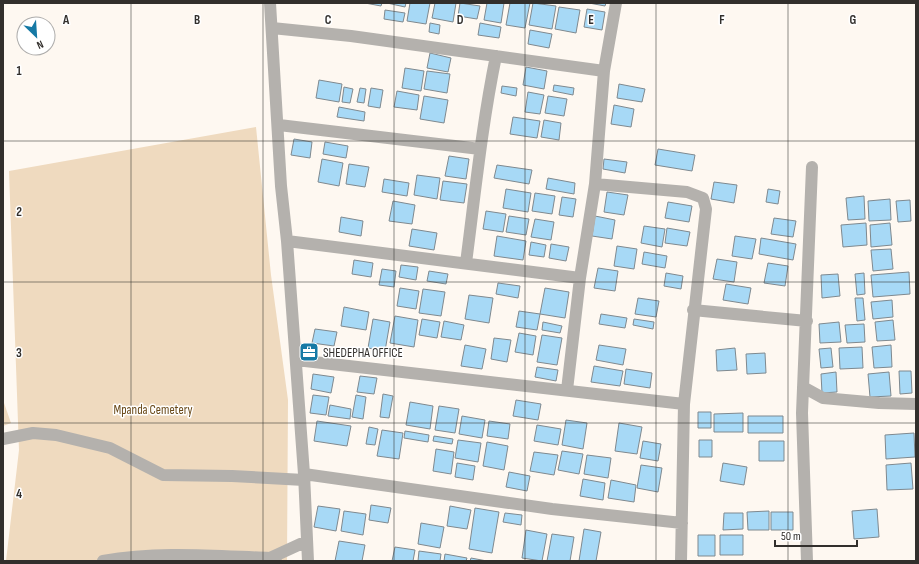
<svg xmlns="http://www.w3.org/2000/svg" width="919" height="564" font-family="'Sofia Sans Condensed',sans-serif">
  <style>
    .green { fill: #efdabf }
    .building { fill: #a7d9f6; stroke: #7f898f }
    .lines { fill: none; stroke-linecap: round; stroke-linejoin: round }
    .minor { stroke: #b4b1ad; stroke-width: 12 }
    .grid { fill: none; stroke: #322f2c; stroke-width: 1; stroke-opacity: 0.55 }
    .labels { text-anchor: middle; stroke-width: 3; stroke-linejoin: round; paint-order: stroke }
    .poi-label { font-size: 13px; fill: #322f2c; stroke: #fff; text-anchor: start }
    .park-label { font-size: 13px; fill: #684817; stroke: #fff }
    .grid-label { font-size: 13px; text-anchor: middle; font-weight: bold; fill: #322f2c; stroke: #fff; stroke-width: 3; stroke-linejoin: round; paint-order: stroke }
  </style>
  <rect width="100%" height="100%" fill="#fef8f1"/>
  <path class="green" d="M256,127L271,275L288,400L287,561H6L19,450L9,171Z
    M3,400L11,423L3,426Z"/>
  <path class="building" d="M365,3H382L381,6Z
    M387,3H406L405,7Z
    M410,3H430L426,24L407,21Z
    M435,3H456L453,22L432,18Z
    M460,3L480,6L477,19L458,16Z
    M487,3H504L501,23L484,20Z
    M510,3H530L525,28L506,25Z
    M533,3L556,6L552,29L529,25Z
    M589,3H606L605,6Z
    M559,7L580,10L576,33L555,29Z
    M587,9L605,12L602,30L584,27Z
    M385,10L405,13L403,22L384,19Z
    M430,23L440,25L439,34L429,32Z
    M480,23L501,27L499,38L478,35Z
    M530,30L552,34L549,48L528,44Z
    M430,53L451,58L448,72L427,68Z
    M526,67L547,71L544,89L523,85Z
    M405,68L424,71L421,91L402,88Z
    M427,71L450,74L447,93L424,89Z
    M319,80L342,84L339,102L316,98Z
    M619,84L645,89L642,102L617,98Z
    M554,85L574,88L573,95L553,91Z
    M502,86L517,88L516,96L501,93Z
    M344,87L353,89L350,103L342,102Z
    M360,88L366,89L364,103L357,102Z
    M371,88L383,90L380,108L368,106Z
    M397,91L419,95L417,110L394,107Z
    M528,92L544,95L540,114L525,112Z
    M424,96L448,100L444,123L420,119Z
    M548,96L567,99L564,116L545,113Z
    M614,105L634,109L631,127L611,124Z
    M339,107L365,112L364,121L337,117Z
    M513,117L540,121L537,138L510,134Z
    M544,120L561,123L559,140L541,137Z
    M294,139L312,142L310,158L291,155Z
    M325,142L348,146L346,158L323,154Z
    M658,149L695,155L692,171L655,165Z
    M449,156L469,159L466,179L445,176Z
    M322,159L343,163L339,186L318,182Z
    M604,159L627,162L625,173L603,169Z
    M349,164L369,167L365,187L346,184Z
    M497,165L532,170L529,184L494,178Z
    M417,175L440,178L437,199L414,195Z
    M548,178L575,183L574,194L546,189Z
    M384,179L409,183L407,196L382,192Z
    M443,181L467,184L464,203L440,200Z
    M714,182L737,185L734,203L711,199Z
    M506,189L531,193L528,212L503,208Z
    M768,189L780,191L778,204L766,202Z
    M607,192L628,195L624,215L604,212Z
    M535,193L555,196L552,214L532,211Z
    M864,196L865,219L848,220L846,198Z
    M562,197L576,199L573,217L559,215Z
    M890,199L891,220L869,221L868,201Z
    M910,200L911,221L898,222L896,201Z
    M393,201L415,205L412,224L389,221Z
    M668,202L692,206L689,222L665,218Z
    M486,211L506,214L503,232L483,229Z
    M509,216L529,219L526,235L506,232Z
    M595,216L615,220L612,239L592,236Z
    M341,217L363,221L361,236L339,232Z
    M774,218L796,221L793,237L771,234Z
    M535,219L554,222L551,240L531,237Z
    M866,223L867,245L843,247L841,225Z
    M890,223L892,245L871,247L870,225Z
    M644,226L665,229L662,247L641,243Z
    M667,228L690,232L687,246L665,243Z
    M412,229L437,233L434,250L409,246Z
    M497,236L526,241L523,260L494,256Z
    M735,236L756,239L752,259L732,256Z
    M761,238L796,244L793,260L759,254Z
    M531,242L546,245L544,257L529,255Z
    M551,244L569,247L566,261L549,258Z
    M617,246L637,249L634,269L614,266Z
    M891,249L893,269L873,271L871,250Z
    M644,252L667,256L665,268L642,264Z
    M717,259L737,262L734,282L713,279Z
    M354,260L373,263L371,277L352,274Z
    M768,263L788,266L785,286L764,283Z
    M401,265L418,267L416,280L399,277Z
    M598,268L618,271L615,291L594,288Z
    M382,269L396,271L394,287L379,285Z
    M429,271L448,274L446,284L427,281Z
    M909,272L910,294L873,297L871,275Z
    M666,273L683,276L681,289L664,286Z
    M864,273L865,294L857,295L855,274Z
    M838,274L840,296L822,298L821,275Z
    M498,283L520,286L518,298L496,294Z
    M726,284L751,288L748,304L723,300Z
    M400,288L419,291L416,309L397,306Z
    M545,288L569,292L565,318L540,314Z
    M423,289L445,292L441,316L419,313Z
    M469,295L493,298L489,323L465,319Z
    M638,298L659,301L656,317L635,314Z
    M855,298H863L865,320L857,321Z
    M892,300L893,317L873,319L871,302Z
    M344,307L369,312L366,330L341,326Z
    M519,311L540,314L537,330L516,327Z
    M601,314L627,318L625,328L599,324Z
    M395,316L418,320L414,347L390,343Z
    M373,319L390,322L385,351L368,348Z
    M422,319L440,322L437,338L419,335Z
    M634,319L654,322L653,329L633,325Z
    M893,320L895,340L877,341L875,322Z
    M444,321L464,325L461,340L441,337Z
    M543,322L562,326L560,333L542,330Z
    M839,322L841,342L820,343L819,324Z
    M864,324L865,342L847,343L845,325Z
    M315,329L337,332L334,346L312,343Z
    M519,333L536,336L533,355L515,352Z
    M542,335L562,338L557,365L537,362Z
    M494,338L511,340L507,362L491,359Z
    M465,345L486,349L482,369L461,366Z
    M599,345L626,349L623,365L596,360Z
    M891,345L892,367L874,368L872,347Z
    M862,347L863,368L840,369L839,348Z
    M735,348L737,370L717,371L716,350Z
    M831,348L833,367L821,368L819,349Z
    M765,353L766,373L747,374L746,354Z
    M594,366L623,371L620,386L591,382Z
    M537,367L558,370L556,381L535,377Z
    M626,369L652,373L650,388L624,384Z
    M899,371H911L912,393L900,394Z
    M836,372L837,392L822,393L821,374Z
    M889,372L891,396L870,397L868,374Z
    M313,374L334,377L331,393L311,389Z
    M360,376L377,378L374,394L357,392Z
    M383,394L393,396L389,418L380,417Z
    M313,395L329,397L326,415L310,413Z
    M356,395L366,397L363,419L352,417Z
    M516,400L541,404L538,420L513,416Z
    M410,402L433,406L430,429L406,425Z
    M330,405L351,409L350,419L328,416Z
    M439,406L459,409L455,433L435,430Z
    M698,412H711V428H698Z
    M743,413V432H714V414Z
    M462,416L485,420L482,438L459,434Z
    M748,416H783V433H748Z
    M566,420L587,423L583,449L562,445Z
    M317,421L351,426L347,446L314,441Z
    M489,421L510,424L508,439L487,436Z
    M619,423L642,427L637,454L615,451Z
    M537,425L561,429L558,445L534,441Z
    M369,427L378,429L375,445L366,444Z
    M382,430L403,433L399,459L377,456Z
    M405,431L429,435L428,442L404,438Z
    M914,433L915,457L886,459L885,435Z
    M434,436L453,439L452,444L433,441Z
    M458,440L481,443L478,462L455,458Z
    M699,440H712V457H699Z
    M643,441L661,444L658,461L640,458Z
    M759,441H784V461H759Z
    M487,442L508,446L504,470L483,466Z
    M436,449L454,452L451,474L433,471Z
    M562,451L583,454L579,474L558,470Z
    M534,452L558,455L554,475L530,471Z
    M587,455L611,458L608,478L584,474Z
    M457,463L475,466L473,480L455,477Z
    M723,463L747,467L744,485L720,481Z
    M911,463L913,489L887,490L886,465Z
    M641,465L662,468L658,492L637,488Z
    M509,472L530,476L527,491L506,487Z
    M583,479L605,483L603,500L580,496Z
    M611,480L636,485L634,502L608,498Z
    M371,505L391,508L388,523L369,520Z
    M318,506L340,509L336,531L314,527Z
    M450,506L471,510L467,529L447,526Z
    M475,508L499,512L492,553L469,549Z
    M877,509L879,537L854,539L852,511Z
    M344,511L366,514L363,535L341,531Z
    M769,511V530H748L747,512Z
    M771,512H793V530H771Z
    M505,513L522,515L521,525L503,522Z
    M724,513H743V529L723,530Z
    M421,523L444,527L440,548L418,544Z
    M584,529L601,532L596,561H579Z
    M526,530L547,534L542,561L522,558Z
    M552,534L574,537L570,561H547Z
    M698,535H715V556H698Z
    M720,535H743V555H720Z
    M339,541L365,545L362,561H335Z
    M395,547L415,550L413,561H392Z
    M419,551L441,554L440,561H418Z
    M445,554L467,558L466,561H444Z
    M471,558L487,561H470Z"/>
  <g class="lines">
    <path class="minor" d="M270,3L281,186L287,241L304,474L308,561
      M272,28L351,36L604,71
      M279,125L480,149
      M595,184L687,192L703,198L706,209L684,404L681,561
      M287,241L580,278
      M466,263C475,194 482,124 496,56
      M693,310L807,321
      M296,360L684,404
      M803,387L823,398L879,403L916,404
      M567,390L580,278L595,184L604,71L616,3
      M3,439L33,433L56,435L110,448L163,475L232,476L304,480
      M304,474L552,509L682,523
      M270,558L307,541
      M103,561C159,551 213,556 270,558L276,561
      M807,561L802,413L812,167"/>
  </g>
  <path class="grid" d="M131,3V561M263,3V561M394,3V561M525,3V561M656,3V561M788,3V561M3,141H916M3,282H916M3,423H916"/>
  <defs>
    <g id="office-square" transform="scale(1)"><rect x="-9" y="-9" width="18" height="18" rx="4" fill="#1579a5" stroke="#fff"/><path d="M-6-3h4V-5.5h4V-3h4V5H-6ZM-1-4.5V-3h2v-1.5ZM-6 0V1H6V0Z" fill="#fff"/></g>
  </defs>
  <g fill-rule="evenodd">
    <use href="#office-square" x="309" y="352"/>
  </g>
  <g class="labels">
    <g class="poi-label">
      <text x="323" y="357">SHEDEPHA OFFICE</text>
    </g>
    <g class="park-label">
      <text x="153" y="414">Mpanda Cemetery</text>
    </g>
  </g>
  <g class="grid-label">
    <text x="66" y="24">A</text>
    <text x="197" y="24">B</text>
    <text x="328" y="24">C</text>
    <text x="460" y="24">D</text>
    <text x="591" y="24">E</text>
    <text x="722" y="24">F</text>
    <text x="853" y="24">G</text>
    <text x="19" y="75">1</text>
    <text x="19" y="216">2</text>
    <text x="19" y="357">3</text>
    <text x="19" y="498">4</text>
  </g>
  <rect width="919" height="564" fill="none" stroke="#322f2c" stroke-width="8"/>
  <g transform="translate(36 36) rotate(155)"><circle r="19" fill="#ffffff" stroke="#adacab"/>
  <path d="M0-3L7 15L0 10L-7 15Z" fill="#1579a5"/>
  <text y="-6" font-size="11" font-weight="bold" text-anchor="middle" fill="#322f2c">N</text>
  </g>
  <path d="M775 540v6h82v-6" fill="none" stroke="#322f2c" stroke-width="2"/>
  <text x="781" y="540" font-size="12" fill="#322f2c" stroke="#ffffff" stroke-width="3" paint-order="stroke">50 m</text>
</svg>
